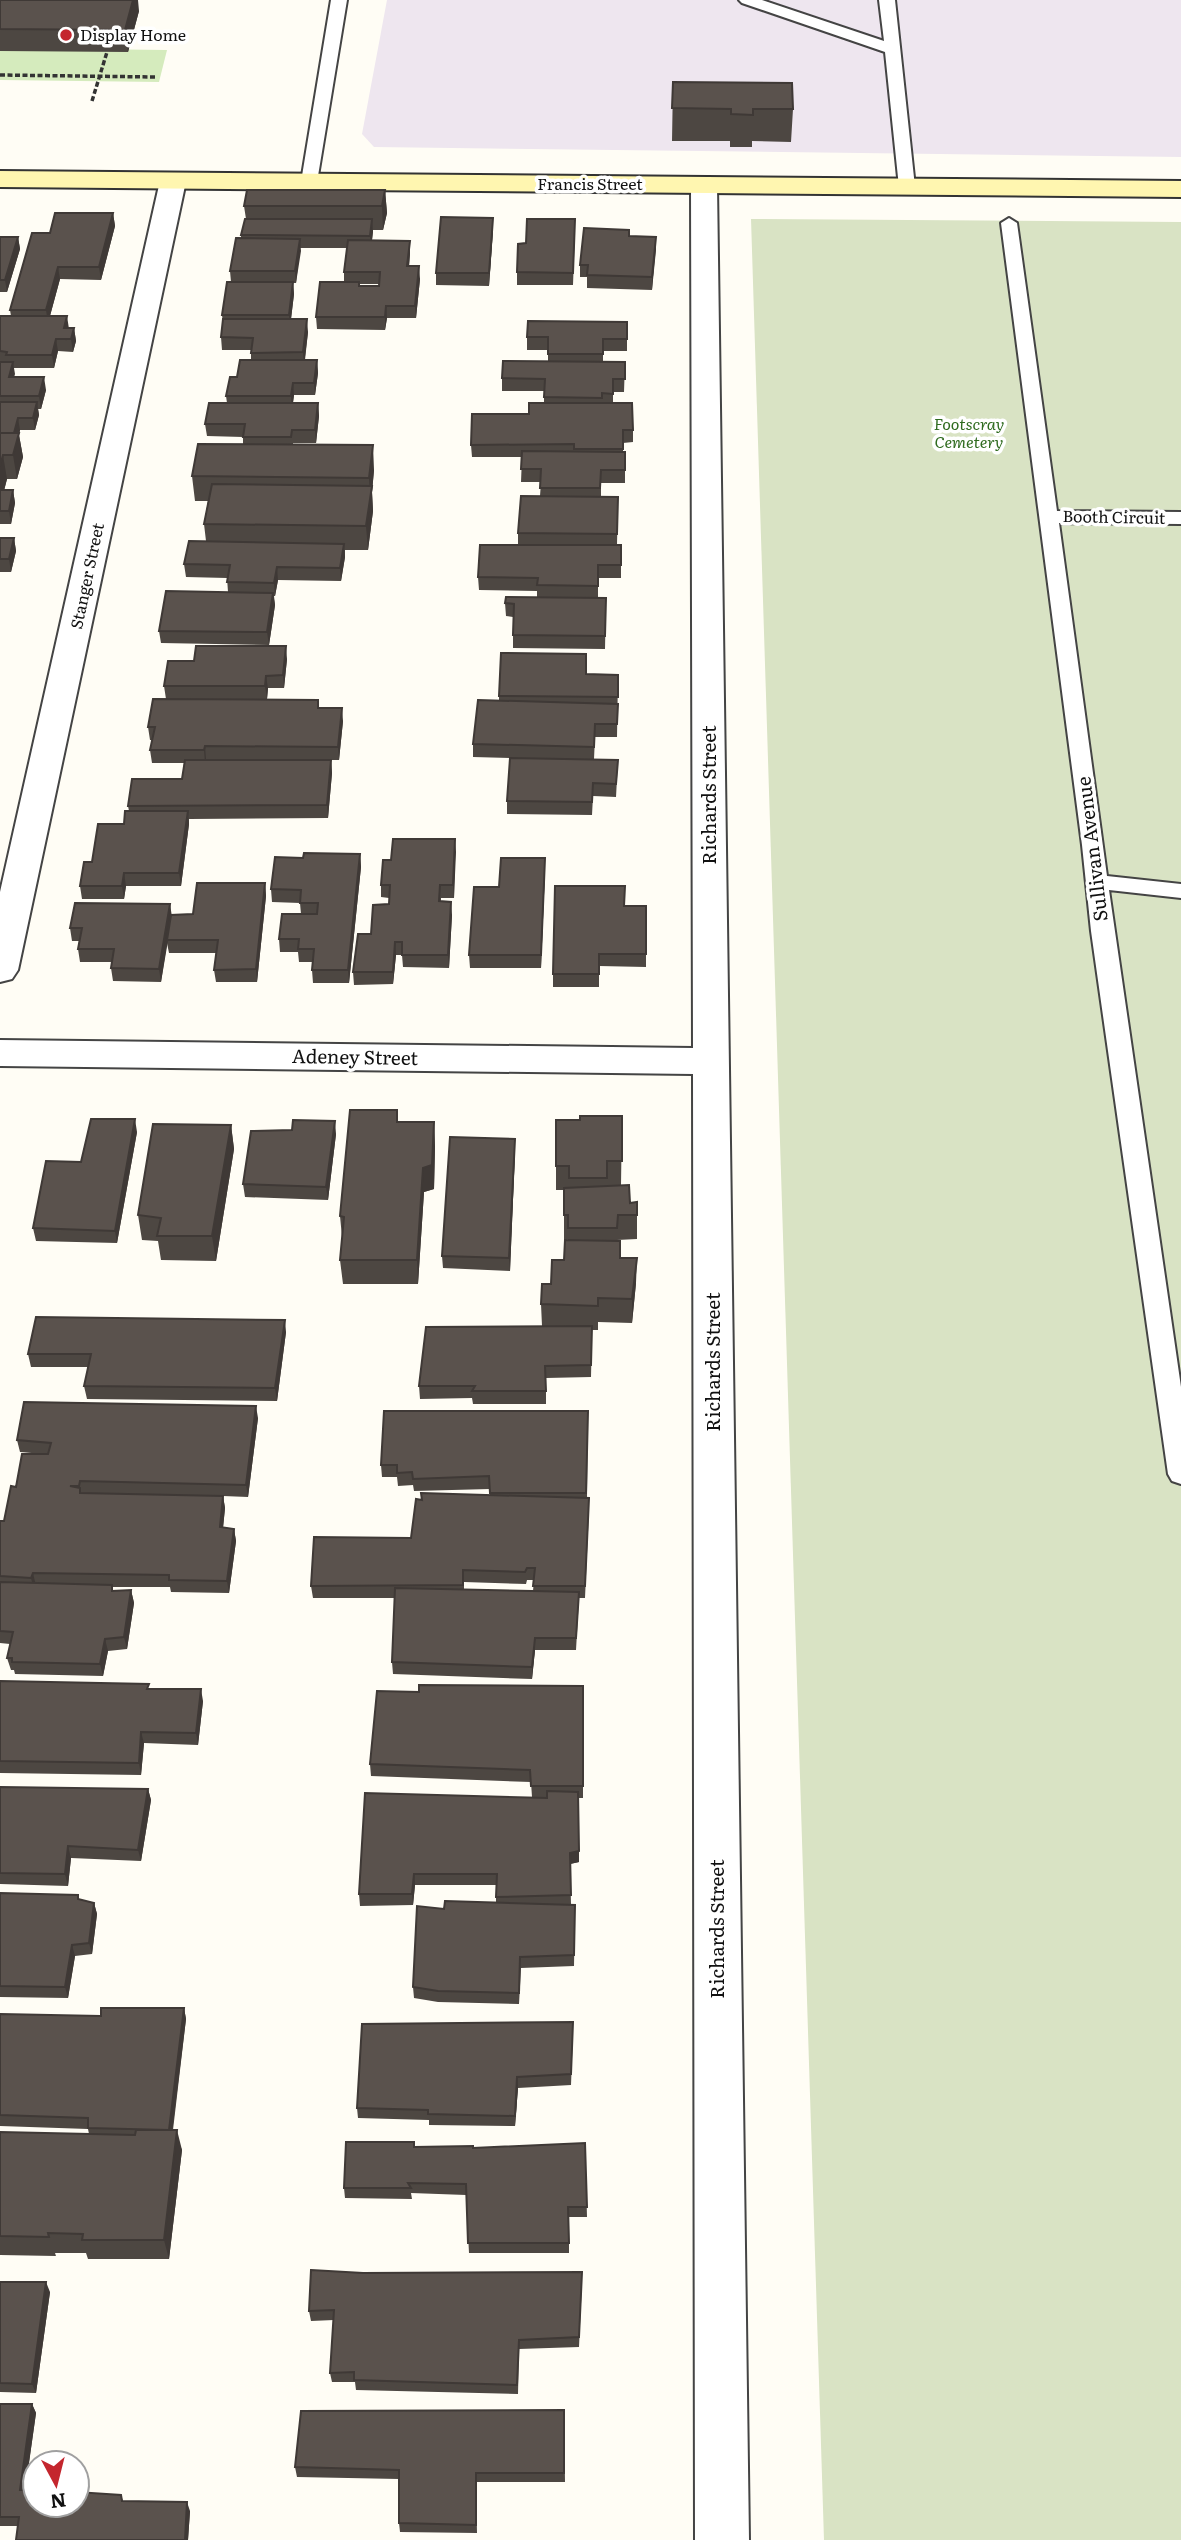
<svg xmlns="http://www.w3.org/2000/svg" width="1181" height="2540" font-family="Literata,serif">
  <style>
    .industrial { fill: #eee6ef }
    .green { fill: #d5ebbd }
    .cemetery { fill: #d9e3c4 }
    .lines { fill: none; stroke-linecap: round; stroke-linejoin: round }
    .lane-casing { stroke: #444; stroke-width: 4 }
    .street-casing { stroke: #444; stroke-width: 4 }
    .secondary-casing { stroke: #333; stroke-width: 4 }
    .path { stroke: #333; stroke-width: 3.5; stroke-dasharray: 5 2.5; stroke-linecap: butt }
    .lane { fill: #fff; fill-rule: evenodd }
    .street { fill: #fff; fill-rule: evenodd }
    .secondary { fill: #fff6b0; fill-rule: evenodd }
    .wall { fill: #4d4742; fill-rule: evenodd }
    .shaded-wall { fill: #3f3936 }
    .building { fill: #5a524d; stroke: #3f3936; stroke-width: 2 }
    .poi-dot { fill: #c4262e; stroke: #fff; stroke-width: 2.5 }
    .labels { text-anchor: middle; stroke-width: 7; stroke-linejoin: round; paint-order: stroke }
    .far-poi-label { font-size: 16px; fill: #111; stroke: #fff; text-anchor: start }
    .far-street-label { font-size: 16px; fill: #111; stroke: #fff }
    .far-park-label { font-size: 16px; font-style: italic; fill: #2f6b1f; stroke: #fff }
    .street-label { font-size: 19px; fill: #111; stroke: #fff }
  </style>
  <rect width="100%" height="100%" fill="#fffdf5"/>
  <path class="industrial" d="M387,0H1181V157L374,147L362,134Z"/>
  <path class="green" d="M0,48L167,50L159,82L0,80Z"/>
  <path class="cemetery" d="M751,219L1181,222V2540H824Z"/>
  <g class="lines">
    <g class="lane-casing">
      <path id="lane" d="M331,0H347L317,182L309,187L301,182Z
        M739,0H762L884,41L879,0H895L915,187L913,191H901L899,187L885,52L742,3Z
        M1009,218L1017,223L1057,511L1181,512V524L1059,523L1107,876L1181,884V898L1109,890L1181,1387V1484L1172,1481L1168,1474L1091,931L1082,845L1001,223Z"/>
    </g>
    <g class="street-casing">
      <path id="street" d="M173,173L182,175L186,181L18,970L12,979L0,982V892L160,181L164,175Z
        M704,177L713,179L717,185L749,2540H695L693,1074L0,1066V1040L693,1048L691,185L695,179Z"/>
    </g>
    <g class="secondary-casing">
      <path id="secondary" d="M0,171L1181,181V197L0,187Z"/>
    </g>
    <path class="path" d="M0,75L155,77
      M92,101L107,52"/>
    <use href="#lane" class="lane"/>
    <use href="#street" class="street"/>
    <use href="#secondary" class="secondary"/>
  </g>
  <path class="wall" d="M0,0L139,11L128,52L0,51Z
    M673,82L793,109L791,142L752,141V147H730V141H672Z
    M385,190L387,213L383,230H373L372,240L410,253L409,266L420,279L416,318H387L385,330L317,329L316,317L344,282V272L347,248H300L296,283H293L294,294L291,319L308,332L305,360H317L318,373L315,395H294L293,403H318L319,416L316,443H293V445L374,470L372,492L373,511L368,550H345V557L341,581L278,580L275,596H274L275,605L269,645L161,643L159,631L228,592L227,578L186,577L184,564L206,541L204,524L208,501H195L192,476L243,444V437L207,436L205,424L227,403L226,396L237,377L251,360V350H222L221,337L223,323L222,315L231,282L230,271L241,238V235L246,219L244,206ZM359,284H379V286H359Z
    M113,213L115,226L101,280L60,279L50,316L69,328H74L76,341L73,352L58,351L54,368H14V377L46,390L41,409H38L39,415L35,430H20L19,435L23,457L17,479H7L4,490H13L15,503L11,524H0V316H11L10,310L50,233Z
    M493,230L489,286L436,285V273Z
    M575,231L573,285H517V272L526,243Z
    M629,236L656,237L652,290L587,288V277H580V265Z
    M0,237H18L20,249L7,292H0Z
    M627,322V351H603V362H625L624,392H613V403L633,430V442L623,443V452H625V483H601V497H618L617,545H621V578H598V598H606L605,649L513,648V617L506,616L505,603L537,597V591L479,590L478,577L518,545V533L540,496L541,482H521L522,457H472L471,445L529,414L544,403V391H502V378L548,362V350H527V337Z
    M0,538H14L16,551L11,572H0Z
    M287,659L284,688H268L267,699H166L164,686Z
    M586,674L618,675L617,737H595L594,759L618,760L616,797L593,796L592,815L507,814V801L553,759L473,757V744L499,701V696Z
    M319,708L343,721L339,760H331L332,773L328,818L189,819V824L181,886H126L124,899H82L80,886L92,862L124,824L129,811L128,806L182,779L184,763H152L150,750L152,740H150L148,727ZM206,759L300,760H206Z
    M455,839L454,898H441V902L452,915L449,968L403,967L402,955H396L393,984L354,985L353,972L371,934L389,904V898L381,897V885L391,860Z
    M360,854L361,867L349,983H313L312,970L313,962H299L298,952H280L279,939L301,914L300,903L272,902L271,889L303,858Z
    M545,871L541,968H470L469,955L499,887Z
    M265,883L266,896L257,982H216L214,970L216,953H169L167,943L161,982L113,981L111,968L112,962H80L78,949L79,941H72L70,928L170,904L171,915L193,914Z
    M624,906H646V967L599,966V987H553V974Z
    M397,1110L398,1122H434L435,1147L434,1189L424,1192L418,1284H343L340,1260L342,1237L340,1216Z
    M580,1116H622L621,1185L630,1203L637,1202V1239L617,1240L620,1258L636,1283L632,1323L598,1322V1330H592L591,1377L546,1378V1404H473L472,1398L420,1399L419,1386L542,1326L541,1304L551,1284L564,1260L568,1240V1239H564V1190H556V1166L580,1120Z
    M231,1125L234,1149L216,1261L161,1260L158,1241L142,1240L138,1215Z
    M137,1132L117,1243L36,1241L33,1228L81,1162Z
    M336,1134L328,1200L245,1197L243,1184Z
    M515,1152L510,1271L443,1268L442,1256Z
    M286,1332L277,1401L87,1399L84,1386L88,1367H31L28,1354Z
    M588,1411L587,1498L589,1510L585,1598H579L576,1650H535L532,1679L393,1674L392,1662L395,1598H313L311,1586L411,1538L421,1499V1493L490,1495V1489L414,1491L413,1485L398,1486L397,1477H382L381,1465ZM527,1580H534L533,1591L464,1590V1582L526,1584Z
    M258,1418L248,1497L223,1496L225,1508L223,1527L234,1529L236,1541L229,1593L171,1592L170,1587H113V1591L131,1590L134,1603L127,1649L108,1651L103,1676L15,1674L14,1670H11L7,1658L10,1644L0,1643V1521H4L16,1487L43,1454L20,1452L17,1440Z
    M0,1681L150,1689L203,1701L198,1745L144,1743L141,1775L0,1773Z
    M583,1686V1798H578L579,1862L570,1864L571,1904L575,1905L574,1966L521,1968L519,2004L438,2002L414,1998L413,1987L444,1909L496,1902V1885H415L413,1905L360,1906L359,1894L532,1797L531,1782L371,1776L370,1764L419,1692Z
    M0,1787L148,1789L151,1800L141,1861L71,1858L68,1886L0,1884Z
    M0,1893L78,1895L79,1900L94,1903L97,1914L92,1954L75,1956L68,1998L0,1997Z
    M184,2008L186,2019L173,2130L182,2150L169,2259H88L86,2253H55L56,2256L0,2255V2132L89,2134L88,2129L0,2126V2014L101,2016Z
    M573,2033L571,2085L518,2088L515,2126L429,2125V2120L358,2118L357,2108Z
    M585,2143L587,2217H569V2253H469L466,2195L411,2193L412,2199L345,2198L344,2188L415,2147L473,2148Z
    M363,2273L582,2282L579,2347L519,2349L518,2394L356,2390L355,2382H332L330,2373L334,2320L311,2321L309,2311Z
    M0,2282L50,2292L36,2393L0,2392Z
    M0,2404H32L36,2413L25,2490L121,2495L123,2501L190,2511L188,2540H16L18,2526H0Z
    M564,2410L565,2482H476L477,2533L400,2532L399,2523V2479L297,2477L295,2467Z"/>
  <path class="shaded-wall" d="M133,0H138L139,11L128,52L125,30Z
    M385,190L387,213L383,230L382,206Z
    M113,213L115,226L101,280L99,267Z
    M493,218V230L489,286V273Z
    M372,219L373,232L371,248L370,236Z
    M18,237L20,249L7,292L5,280Z
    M656,237V250L652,290V277Z
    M300,239L301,251L296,283L295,271Z
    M410,241V253L408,279L407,266Z
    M419,266L420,279L416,318L415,306Z
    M58,267L60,279L48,323L46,310Z
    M293,282L294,294L290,327L289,315Z
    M386,306L387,318L385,330V317Z
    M67,316L69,329L66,341L64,328Z
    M307,319L308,332L304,365L303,352Z
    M74,328L76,341L73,352L71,339Z
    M56,339L58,351L54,368L52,355Z
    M317,360L318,373L315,395L314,383Z
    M13,362L15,374L11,389L9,377Z
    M44,377L46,390L41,409L39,396Z
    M293,383L294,395L292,409L291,396Z
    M37,402L39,415L35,430L33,418Z
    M318,403L319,416L316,443L315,430Z
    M18,418L20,430L19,435L23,457L17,479L13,455L14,434Z
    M373,445L374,470L372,492L373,511L368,550L366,526L370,495L369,478Z
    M3,455L7,479L2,499L0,488V466Z
    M13,490L15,503L11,524L9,511Z
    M14,538L16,551L11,572L9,559Z
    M344,544L345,557L341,581L340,568Z
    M277,567L278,580L275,596L274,583Z
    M273,593L275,605L269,645L267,632Z
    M286,646L287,659L284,688L283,675Z
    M266,676L268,688L267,699L265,686Z
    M342,708L343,721L339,760L338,747Z
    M205,746L206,759L205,763L204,750Z
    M331,760L332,773L328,818L327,805Z
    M188,811L189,824L181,886L179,873Z
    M455,839L456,852L454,898L453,885Z
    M360,854L361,867L349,983L348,970Z
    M545,858V871L541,968V955Z
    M124,873L126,886L124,899L122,886Z
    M265,883L266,896L257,982L256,969Z
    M451,902L452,915L449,968L448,955Z
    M170,904L172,917L161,982L159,969Z
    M395,942L396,955L393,984V972Z
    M135,1119L137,1132L117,1243L115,1231Z
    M335,1121L336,1134L328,1200L326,1187Z
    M434,1122L435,1147L434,1189L424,1192L418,1284L417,1260L423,1168Z
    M231,1125L234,1149L216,1261L212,1236Z
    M515,1139V1152L510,1271L509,1258Z
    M637,1258L636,1283L632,1323V1299Z
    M285,1320L286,1332L277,1401L275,1388Z
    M256,1406L258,1418L248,1497L246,1485Z
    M223,1496L225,1508L222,1539L220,1527Z
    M234,1529L236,1541L229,1593L227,1581Z
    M33,1573L36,1586L34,1590L31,1578Z
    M131,1590L134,1603L127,1649L124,1637Z
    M535,1638V1650L532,1679V1667Z
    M105,1639L108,1651L103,1676L100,1664Z
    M201,1689L203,1701L198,1745L196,1733Z
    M141,1732L144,1743L141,1775L139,1763Z
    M148,1789L151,1800L141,1861L138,1850Z
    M68,1846L71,1858L68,1886L65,1874Z
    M579,1851V1862L570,1864V1853Z
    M414,1874L415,1885L413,1905L412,1894Z
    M94,1903L97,1914L92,1954L89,1943Z
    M72,1945L75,1956L68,1998L65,1987Z
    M184,2008L186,2019L171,2141L169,2131Z
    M517,2077L518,2088L515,2126V2116Z
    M177,2130L182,2150L169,2259L164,2240Z
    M46,2282L50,2292L36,2393L32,2384Z
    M32,2404L36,2413L24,2499L20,2490Z
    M187,2502L190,2511L188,2540H185Z"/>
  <path class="building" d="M0,0H133L125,30L0,29Z
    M673,82L792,83L793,109H753V115L731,114V109L672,108Z
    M247,190H385L382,206H244Z
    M55,213H113L99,267H58L46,310H10L32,233H50Z
    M441,217L493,218L489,273H436Z
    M245,219H372L370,236L241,235Z
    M527,219H575L573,273L517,272L518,244L526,243Z
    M584,228L629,230V236L656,237L652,277L587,275L588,265H580Z
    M0,237H18L5,280H0Z
    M236,238L300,239L295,271H230Z
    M348,240L410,241L407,266H419L415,306H386L385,317H316L320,282H359V286H379L380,272H344Z
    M227,282H293L289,315H222Z
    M0,316H67L64,328H74L71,339H56L52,355H6L7,352L0,351Z
    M223,319H307L303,352L251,353L253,338L221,337Z
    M528,321L627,322V339H603V354H548V337H527Z
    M240,360H317L314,383H293L291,396H226L230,377H237Z
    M503,361L625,362V379H613V394L602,393V398L544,397L545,379L502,378Z
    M0,362H13L9,377H44L39,396H0Z
    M0,402H37L33,418H18L14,433H0Z
    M209,403H318L315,430H292L291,437H243L245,424H205Z
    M529,403H632L633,430H623V449H574V444L471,445L472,414H529Z
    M0,433H19L13,455H3L0,466Z
    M198,444L373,445L369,478L192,476Z
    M522,451L625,452V470H601L600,488H540L541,469H521Z
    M212,484L372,486L366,526L204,524Z
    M0,490H13L9,511H0Z
    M521,496L618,497L617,534L518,533Z
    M0,538H14L9,559H0Z
    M189,541L344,544L340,568L277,567L274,583L227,582L230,565L184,564Z
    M480,545H621V565H598V586L537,585L538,578L478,577Z
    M166,591L273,593L267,632L159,631Z
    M506,597L606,598L605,636L513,635L514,604L505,603Z
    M196,646H286L283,675L266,676L265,686H164L168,661H194Z
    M501,653L586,654V674L618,675V697L499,696Z
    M153,699L318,700V708H342L338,747L205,746L204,750H150L155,727H148Z
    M478,700L618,704L617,724H595L594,747L473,744Z
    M510,758L618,760L616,784L593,783L592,802L507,801Z
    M185,760H331L327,805L128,806L132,779H182Z
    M125,811H188L179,873H124L122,886H80L84,862H92L98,824H124Z
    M393,839H455L453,885H440L439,901L451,902L448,955H402V942H395L393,972H353L358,934H371L373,905L389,904L390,885H381L383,860H391Z
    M304,853L360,854L348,970H312L314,949H298L299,939H279L282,914H317L318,903H300L301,890L271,889L275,857L303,858Z
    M501,858H545L541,955H469L474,887H499Z
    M197,883H265L256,969L214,970L218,940H167L171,915L193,914Z
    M555,886H625L624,906H646V954H599V974H553Z
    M75,903L170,904L159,969L111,968L114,949H78L82,928H70Z
    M350,1110H397V1122H434L432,1165L423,1168L417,1260H340L344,1217L340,1216Z
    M580,1116H622V1161H607V1178H569V1166H556V1120H580Z
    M91,1119H135L115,1231L33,1228L46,1161L81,1162Z
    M293,1120L335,1121L326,1187L243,1184L251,1131L292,1130Z
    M153,1124L231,1125L212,1236H157L161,1218L138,1215Z
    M450,1137L515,1139L509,1258L442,1256Z
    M629,1185L630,1203L637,1202V1215H618L617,1228H568V1215H564V1188Z
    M565,1240L620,1241V1258H637L632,1299L598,1298V1306L541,1304L542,1284H551L552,1260H564Z
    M36,1317L285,1320L275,1388L84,1386L91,1354H28Z
    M592,1326L591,1365L545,1366L546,1391H472L475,1386H419L426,1327Z
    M24,1402L256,1406L246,1485L80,1481L79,1486H70L80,1488V1493L223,1496L220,1527L234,1529L227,1581L169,1580V1575L33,1573L31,1578L0,1576V1521H4L11,1486L16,1487L22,1454H48L51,1443L17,1440Z
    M384,1411H588L586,1493H490L489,1476L413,1479L412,1472L397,1473V1465H381Z
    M421,1493L589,1498L585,1586H533L535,1568H527L525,1572L463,1570V1585L311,1586L314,1537L411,1538L416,1499L422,1500Z
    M0,1582L112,1585V1591L131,1590L124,1637L105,1639L100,1664L12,1662V1658H7L13,1632L0,1631Z
    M395,1588L579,1592L576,1638H535L532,1667L392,1662Z
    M0,1681L149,1684L147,1689H201L196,1733L141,1732L139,1763L0,1761Z
    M419,1685L583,1686V1786H531L530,1770L370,1764L377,1691L419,1692Z
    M0,1787L148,1789L138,1850L68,1846L65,1874L0,1873Z
    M547,1791L578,1792L579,1851L570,1853L571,1895L496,1897L497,1874H414L412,1894H359L365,1793L547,1798Z
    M0,1893L78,1895V1899L94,1903L89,1943L72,1945L65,1987L0,1986Z
    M445,1901L575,1905L574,1955L520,1957L519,1993L438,1991L413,1987L417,1906L444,1909Z
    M101,2008H184L169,2130L88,2128V2118L0,2115V2014L101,2016Z
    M573,2022L571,2074L517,2077L515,2116L428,2114V2110L357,2108L362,2024Z
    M136,2130H177L164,2240H82L83,2234L48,2233L49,2237L0,2236V2132L135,2135Z
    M346,2142H414V2147L473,2146V2148L585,2143L587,2207H568L569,2243H468L466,2184L408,2183L411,2188H344Z
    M311,2270L363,2273L582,2272L579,2337L519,2340L517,2385L354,2380V2372L330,2373L334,2310L309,2311Z
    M0,2282H46L32,2384L0,2383Z
    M0,2404H32L20,2490H35V2505H77V2492L121,2495L122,2501L187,2502L185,2540H16L19,2517H0Z
    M564,2410V2473H476V2525L399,2523V2470L295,2467L301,2411Z"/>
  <circle class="poi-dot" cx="66" cy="35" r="7"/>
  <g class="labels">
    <g class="far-poi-label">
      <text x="80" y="41">Display Home</text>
    </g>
    <g class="far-street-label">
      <text x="590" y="190">Francis Street</text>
      <text transform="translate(1114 517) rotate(1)" y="6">Booth Circuit</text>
      <text transform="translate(87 576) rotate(-78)" y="6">Stanger Street</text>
    </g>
    <g class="far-park-label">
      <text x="969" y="430">Footscray<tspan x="969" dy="18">Cemetery</tspan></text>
    </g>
    <g class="street-label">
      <text transform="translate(709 795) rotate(-90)" y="7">Richards Street</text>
      <text transform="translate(1092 849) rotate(-97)" y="7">Sullivan Avenue</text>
      <text transform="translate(355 1057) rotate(1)" y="7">Adeney Street</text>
      <text transform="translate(713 1362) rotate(-90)" y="7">Richards Street</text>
      <text transform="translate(717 1929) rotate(-90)" y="7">Richards Street</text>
    </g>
  </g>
  <g transform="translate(56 2484) rotate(173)"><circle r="33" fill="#ffffff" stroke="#a0a0a0" stroke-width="2"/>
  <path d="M0-5L12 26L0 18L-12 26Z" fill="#c4262e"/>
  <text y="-10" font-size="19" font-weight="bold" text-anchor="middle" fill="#111111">N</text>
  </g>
</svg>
